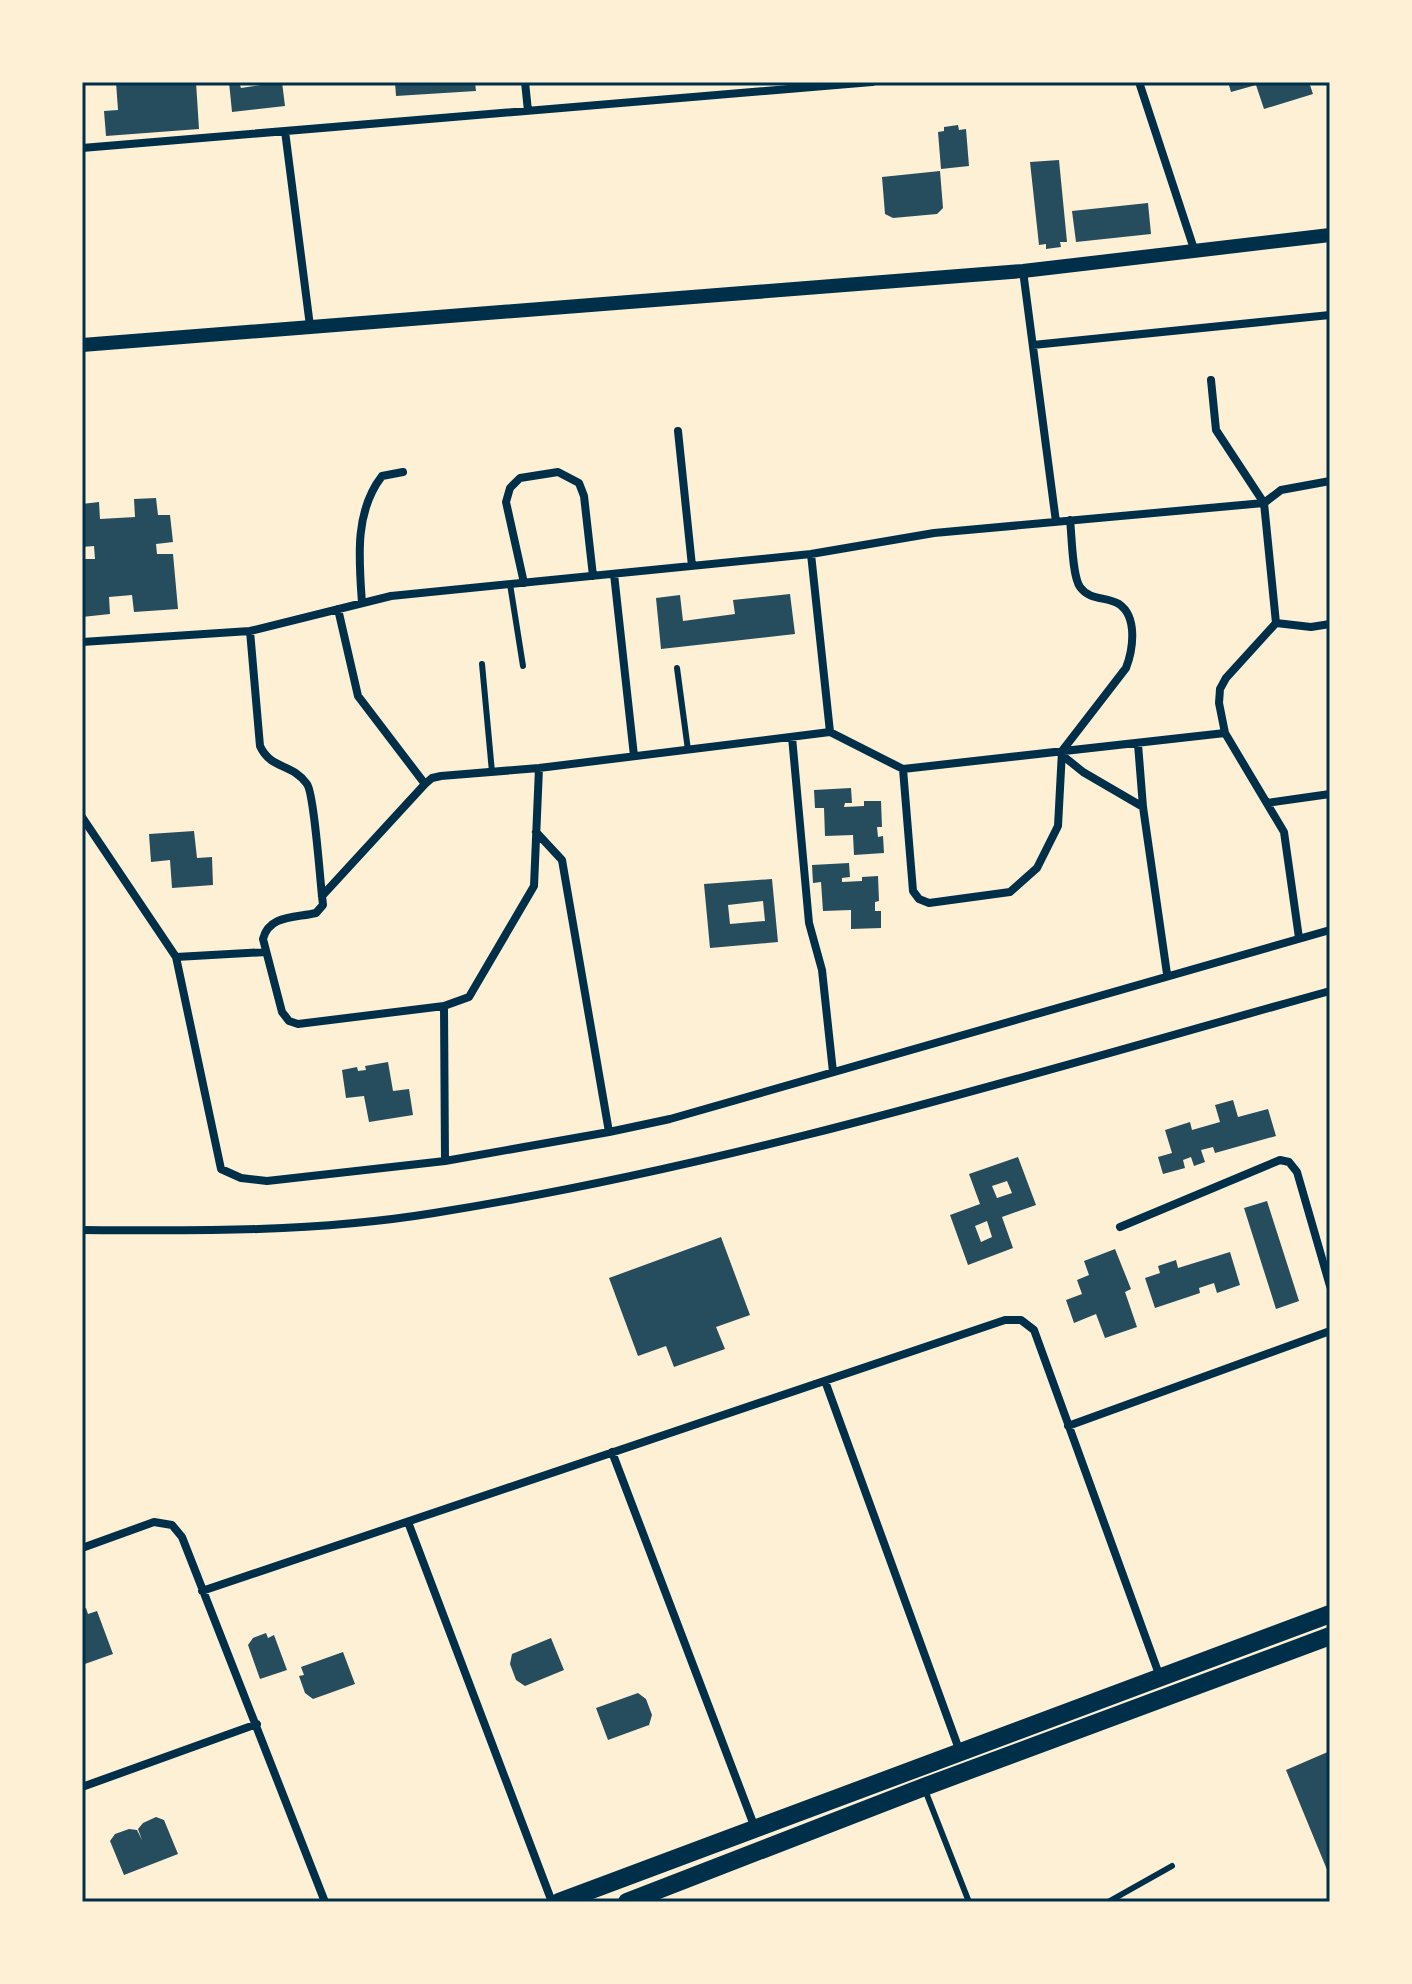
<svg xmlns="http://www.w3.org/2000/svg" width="1412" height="1984" font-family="Roboto,sans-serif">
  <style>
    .building { fill: #264d5e; fill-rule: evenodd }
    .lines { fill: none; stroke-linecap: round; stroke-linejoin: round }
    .service { stroke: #003049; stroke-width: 6 }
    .minor { stroke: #003049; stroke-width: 8 }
    .tertiary { stroke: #003049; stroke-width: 14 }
    .primary { stroke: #003049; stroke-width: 18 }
    .neatline { fill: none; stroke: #003049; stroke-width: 3 }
  </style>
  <rect width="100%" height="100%" fill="#fdf0d5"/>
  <path class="building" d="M116,82H196L199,129L106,136L104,111L118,110Z
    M229,82H239L241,88L282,82L285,106L232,112Z
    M395,82H475L476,91L396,96Z
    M1228,82H1309L1313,94L1264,109L1256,85L1231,92Z
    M958,125L959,130L966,129L969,166L941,169L938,132L944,131V127Z
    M1059,160L1067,242H1060L1061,247L1046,249V244L1039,245L1030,162Z
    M940,171L943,208L937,214L893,218L885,214L882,177Z
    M1148,203L1151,234L1076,242L1072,211Z
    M156,498L158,515H170L173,542L156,544L157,554H173L178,609L134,612L132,595L109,597L110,614L82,617V559H95L94,546L82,547V504L99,502L100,519L135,517L134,499Z
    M790,594L795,634L661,649L656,598L680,595L683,621L735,614L733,600Z
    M851,788L852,803H845L844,807L864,806V801H881L882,827H877L878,837L883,836L884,853L854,855L853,835L825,836L824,808H815L814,790Z
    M194,831L197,858L212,857L213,885L172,888L170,860L151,862L149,834Z
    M849,863L850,877L842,878V882L862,881V877L878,876L879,901L875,902V911H881V928L851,929V910L823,911L821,882L813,883L812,865Z
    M772,879L778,942L710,948L704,884ZM763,901L765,921L730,924L728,905Z
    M388,1062L393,1091L409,1089L413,1115L369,1122L364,1096L346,1098L342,1070L357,1067L358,1071L366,1070L365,1066Z
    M1233,1100L1238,1117L1268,1109L1276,1136L1215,1153L1213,1147L1201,1150L1205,1162L1194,1166L1191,1157L1183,1160L1185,1168L1163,1174L1158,1157L1172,1153L1165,1130L1190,1122L1192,1130L1220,1122L1215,1105Z
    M1018,1157L1036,1205L1002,1217L1013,1248L968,1265L950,1215L980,1204L969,1174ZM1007,1181L1012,1193L997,1198L992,1186ZM987,1221L992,1237L981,1242L975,1226Z
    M1267,1201L1299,1301L1276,1309L1244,1208Z
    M721,1237L750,1315L716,1327L725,1349L674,1367L666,1346L638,1356L609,1278Z
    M1115,1249L1131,1289L1125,1292L1137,1327L1105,1338L1096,1314L1074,1323L1066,1300L1082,1294L1077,1280L1089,1275L1084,1261Z
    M1230,1252L1240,1285L1217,1293L1214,1283L1199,1288L1200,1293L1155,1308L1145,1278L1160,1273L1158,1266L1176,1260L1178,1268Z
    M86,1608L88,1614L97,1611L113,1654L82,1665V1610Z
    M266,1633L268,1638L274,1635L287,1670L260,1679L248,1645L253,1638Z
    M551,1638L564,1670L525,1686L516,1680L510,1664L512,1654Z
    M343,1652L355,1684L313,1699L305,1693L299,1676L304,1675L301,1667Z
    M638,1693L646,1699L652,1715L649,1725L608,1740L596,1708Z
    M1330,1751V1877L1286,1770Z
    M156,1817L164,1820L178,1854L124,1875L110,1841L115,1834L129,1829L137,1830L142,1840L138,1829L143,1823Z"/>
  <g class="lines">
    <path class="service" d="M510,584L523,666
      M482,664L492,772
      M677,668L688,750
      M925,1790L969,1902
      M1108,1902L1172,1866"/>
    <path class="minor" d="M525,82L528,111
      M1139,82L1194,249
      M285,131L310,326
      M82,148L872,82
      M1023,271L1056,522
      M1033,345L1330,315
      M1211,380L1216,430L1264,503L1276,623L1226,678L1220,689L1219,703L1225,733L1284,832L1299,938
      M678,431L692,566
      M811,554L830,732
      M614,574L634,756
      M524,583L506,502L510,488L520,478L558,472L579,483L584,496L593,576
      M362,603C359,560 354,512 382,476L403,472
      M338,609L358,696L425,784
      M1276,623L1311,627L1330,624
      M250,631L260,746C271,770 292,763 307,784C314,794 320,878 322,896L323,905L316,913C295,918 269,915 263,939L282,1012L289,1021L298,1024L444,1006
      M82,642L250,631L391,596L811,554L934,533L1264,503L1281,490L1330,481
      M792,737L809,923L822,970L833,1072
      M1138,744L1143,807L1167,974
      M1062,755L1083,772L1143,807
      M903,769L913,891L919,899L929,903L1010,892L1037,868L1058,826L1062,751L1126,668C1133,650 1138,617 1119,604C1106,596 1090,601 1080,587C1072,576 1072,536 1070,520
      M1267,803L1330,794
      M82,817L176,957L221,1169L241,1178L267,1181L445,1161L609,1132L670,1119L1330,930
      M536,832L562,860L609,1132
      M322,896L425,784L432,778L441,776L539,768L830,732L903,769L1225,733
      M176,957L266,952
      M445,1161L444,1006L469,997L534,886L539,768
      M1120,1227L1280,1160L1289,1162L1297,1172L1330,1286
      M82,1230C199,1231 318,1232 434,1213C738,1165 1034,1073 1330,991
      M825,1381L960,1752
      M1068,1426L1330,1331
      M612,1452L755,1828
      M408,1522L552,1902
      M82,1548L154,1522L172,1525L182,1537L325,1902
      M202,1591L1005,1320H1021L1034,1330L1160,1677
      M82,1787L257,1724"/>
    <path class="tertiary" d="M82,345L1023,271L1330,235"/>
    <path class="primary" d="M559,1902L1330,1614
      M627,1902L924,1787L1330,1636"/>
  </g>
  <rect width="1412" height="1984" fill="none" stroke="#fdf0d5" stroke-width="168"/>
  <rect x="84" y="84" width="1244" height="1816" class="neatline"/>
</svg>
